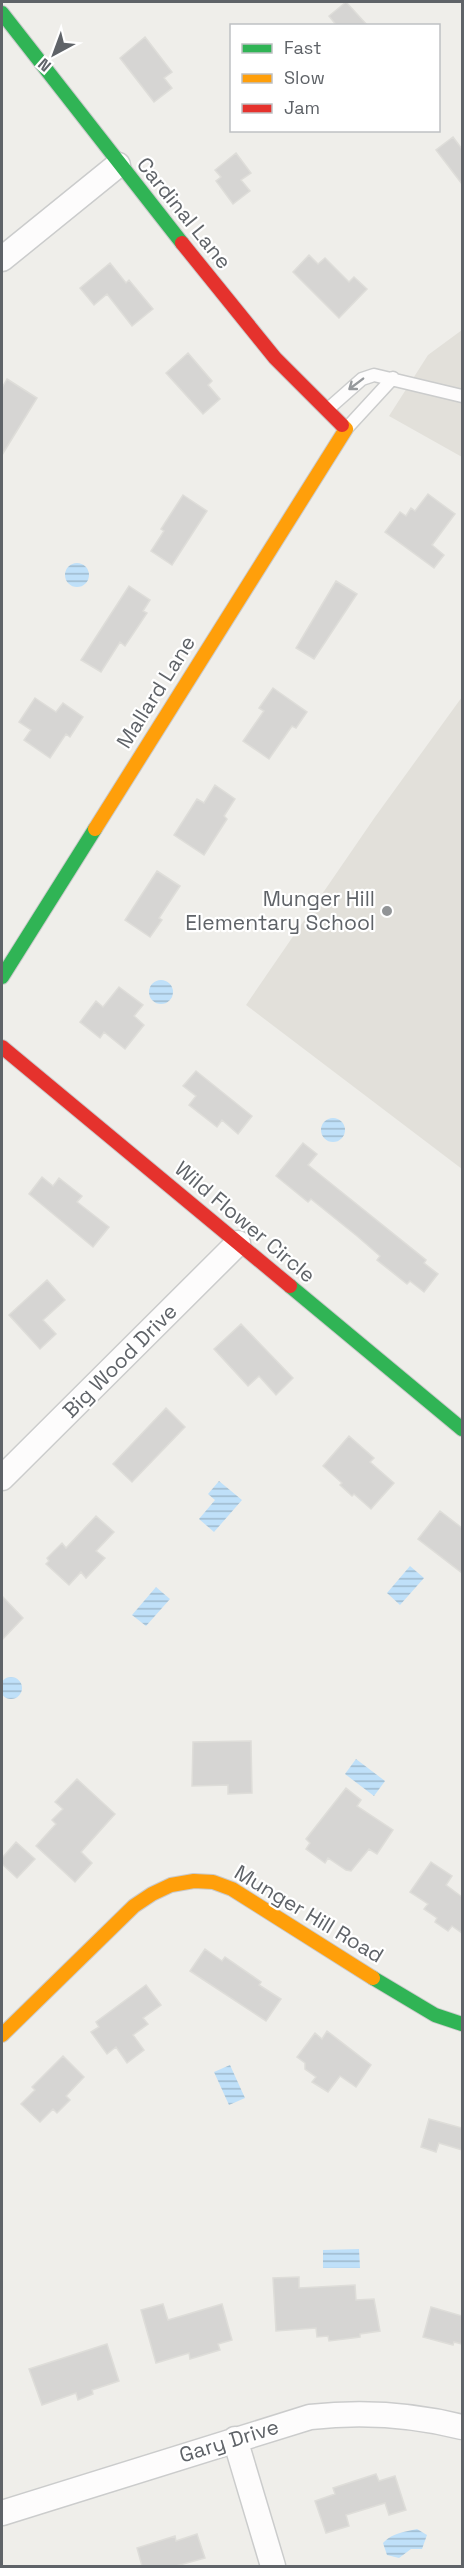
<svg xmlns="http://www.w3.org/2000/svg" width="464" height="2568" font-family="'Space Grotesk',sans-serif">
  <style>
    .education { fill: #e2e0da }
    .water { fill: url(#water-rules) }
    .building { fill: #d6d5d3; stroke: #deddd9; stroke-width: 1.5 }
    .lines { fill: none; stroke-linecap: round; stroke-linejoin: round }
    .lane-casing { stroke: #cbcccc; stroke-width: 15 }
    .street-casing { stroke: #cbcccc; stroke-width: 27 }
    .fast-casing { stroke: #cacacb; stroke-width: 16 }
    .slow-casing { stroke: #cacacb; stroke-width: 16 }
    .jam-casing { stroke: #cacacb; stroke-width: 16 }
    .lane { stroke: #fdfcfc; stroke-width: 12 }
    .street { stroke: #fdfcfc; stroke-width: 24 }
    .fast { stroke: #30b455; stroke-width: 14 }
    .slow { stroke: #ff9f0a; stroke-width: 14 }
    .jam { stroke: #e5322d; stroke-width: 14 }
    .oneway { stroke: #96999c }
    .poi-dot { fill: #919496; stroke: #fff; stroke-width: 2 }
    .labels { text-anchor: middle; stroke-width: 4.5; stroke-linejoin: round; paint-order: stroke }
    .street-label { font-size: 21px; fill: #5f6368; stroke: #fff }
    .poi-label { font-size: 21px; fill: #5f6368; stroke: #fff; text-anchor: end }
  </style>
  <defs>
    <pattern id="water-rules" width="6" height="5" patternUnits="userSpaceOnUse" patternTransform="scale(1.5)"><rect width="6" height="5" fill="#bfe0f9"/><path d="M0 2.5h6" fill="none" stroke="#9eb9cd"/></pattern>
  </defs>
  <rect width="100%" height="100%" fill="#efeeea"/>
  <path class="education" d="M462,330V457L389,416L428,355Z
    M462,697V1169L246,1005L375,817Z"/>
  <path class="water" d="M65 575a12 12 0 1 1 24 0a12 12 0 1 1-24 0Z
    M149 992a12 12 0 1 1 24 0a12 12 0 1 1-24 0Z
    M321 1130a12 12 0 1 1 24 0a12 12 0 1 1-24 0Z
    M219,1481L242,1500L214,1532L199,1519L215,1500L208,1494Z
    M410,1566L424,1578L400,1605L387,1593Z
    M156,1587L170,1599L146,1626L132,1615Z
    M0 1688a11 11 0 1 1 22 0a11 11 0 1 1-22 0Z
    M356,1759L385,1781L374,1796L345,1774Z
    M230,2065L245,2098L229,2105L214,2072Z
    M359,2249L360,2268H323V2250Z
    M417,2529L427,2535L422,2549H411L399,2558L387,2555L383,2543C392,2533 404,2532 417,2529Z"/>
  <path class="building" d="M346,2L368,26H337L329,16Z
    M145,37L172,72L164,78L172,88L154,102L120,58Z
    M453,137L462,149V184L436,150Z
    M236,153L251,173L241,180L250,191L233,204L216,181L221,177L215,170Z
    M309,255L318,264L325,258L349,282L354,277L367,289L339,318L293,272Z
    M110,263L126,283L129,280L153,309L132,326L107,294L94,305L80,288Z
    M188,353L212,381L208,385L220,399L203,414L166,373Z
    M7,379L37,398L2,455V388Z
    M428,494L455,514L432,545L444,555L434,568L385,532L400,512L406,516L411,508L415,511Z
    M183,495L207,511L172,565L151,551L164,531L161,529Z
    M336,581L357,594L314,659L296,648Z
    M129,586L150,600L143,611L147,613L125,646L120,642L101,672L81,660Z
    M273,688L307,712L296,728L292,726L269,759L243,741L264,711L259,708Z
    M35,698L56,712L63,703L83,717L70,737L66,734L50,758L24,740L31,730L19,722Z
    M215,785L235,799L224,816L227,819L204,855L174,835L197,799L204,803Z
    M157,871L180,886L159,918L162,920L150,937L125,920Z
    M119,987L143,1005L134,1016L144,1025L125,1049L104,1032L100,1038L80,1022L96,1001L103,1007Z
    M196,1071L252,1116L238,1134L222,1120L217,1127L189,1105L196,1096L183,1086Z
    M303,1143L317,1154L308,1165L426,1260L424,1263L438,1274L424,1292L410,1281L407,1284L377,1260L380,1256L357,1236L311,1199L308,1202L276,1176Z
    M42,1177L53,1186L59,1178L82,1196L77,1202L109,1227L93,1247L29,1194Z
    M47,1280L65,1300L43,1320L56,1334L40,1349L9,1315Z
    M241,1324L293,1378L276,1395L259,1376L248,1386L214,1349Z
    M166,1408L185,1427L132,1482L113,1464Z
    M349,1436L374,1458L370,1462L394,1483L371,1509L354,1494L352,1496L340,1485L342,1483L323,1466Z
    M440,1511L462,1528V1573L418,1539Z
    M96,1516L114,1532L96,1551L105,1558L86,1578L81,1572L69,1585L46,1564L49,1561L47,1558L62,1543L66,1548Z
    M2,1596L23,1618L2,1640Z
    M251,1741L252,1793L228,1794V1785L192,1786L193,1742Z
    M77,1779L115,1814L81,1852L92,1863L75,1882L36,1846L56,1824L52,1820L63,1809L55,1802Z
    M346,1788L361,1800L357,1806L393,1830L377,1854L369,1849L351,1871L346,1870L328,1858L325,1863L306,1849L310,1843L306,1839Z
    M16,1842L35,1859L17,1878L2,1864V1858Z
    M431,1862L452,1876L446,1885L462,1897V1933L452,1926L448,1931L435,1922L437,1918L424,1909L428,1904L410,1892Z
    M205,1949L222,1961L225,1957L261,1982L259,1985L281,1999L266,2021L190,1971Z
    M146,1985L161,2005L143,2018L148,2024L133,2035L144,2050L127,2063L116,2047L107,2054L91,2032L99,2027L96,2022Z
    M327,2031L371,2065L356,2087L340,2076L328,2092L312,2082L316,2077L305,2069V2063L297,2057L315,2033L322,2039Z
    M63,2056L84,2077L66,2096L70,2100L57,2113L53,2109L40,2122L21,2104L35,2090L32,2087Z
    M429,2119L462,2128V2150L439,2143L436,2152L421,2147Z
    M299,2277V2288L355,2285L356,2300L374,2299L380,2331L360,2334V2337L329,2341L328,2336L317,2337L316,2328L276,2331L273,2278Z
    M163,2304L168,2320L222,2304L232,2340L218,2344L220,2350L190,2359L189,2353L156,2363L141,2310Z
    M431,2307L462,2316V2344L454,2342L453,2345L423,2337Z
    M107,2344L119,2381L92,2390L93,2394L78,2400L76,2393L42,2405L29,2369Z
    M376,2474L379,2481L395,2476L406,2510L389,2515L385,2503L346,2515L349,2526L326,2533L315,2501L335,2494L333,2488Z
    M197,2534L205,2558L176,2566H142L137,2548L175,2536L176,2541Z"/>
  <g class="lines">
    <g class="lane-casing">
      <path id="lane" d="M328,409L362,379L374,375L462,396
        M347,428L393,378"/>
    </g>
    <g class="street-casing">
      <path id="street" d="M2,259L118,165
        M2,1478L238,1243
        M235,2439L273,2566
        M2,2513L310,2417C363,2411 411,2414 462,2427"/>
    </g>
    <g class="fast-casing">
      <path id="fast" d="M2,13L182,243
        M2,977L95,829
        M290,1286L462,1429
        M373,1978L435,2015L462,2024"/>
    </g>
    <g class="slow-casing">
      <path id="slow" d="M95,829L346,429L342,425
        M2,2035L134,1906L152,1894L171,1885L194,1881L213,1882L232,1889L373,1978"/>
    </g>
    <g class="jam-casing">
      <path id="jam" d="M182,243L275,358L342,425
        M2,1047L290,1286"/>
    </g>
    <use href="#lane" class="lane"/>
    <use href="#street" class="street"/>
    <use href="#fast" class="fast"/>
    <use href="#slow" class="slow"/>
    <use href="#jam" class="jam"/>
  </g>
  <defs><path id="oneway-shaft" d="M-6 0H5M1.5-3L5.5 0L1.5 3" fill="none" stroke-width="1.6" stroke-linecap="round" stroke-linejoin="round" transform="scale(1.5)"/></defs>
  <use class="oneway" href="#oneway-shaft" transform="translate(356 384) rotate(143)"/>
  <circle class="poi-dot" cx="387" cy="911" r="6"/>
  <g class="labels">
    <g class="street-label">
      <text transform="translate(184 213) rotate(51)" y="7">Cardinal Lane</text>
      <text transform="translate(156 692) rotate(-58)" y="7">Mallard Lane</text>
      <text transform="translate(245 1222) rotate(40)" y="7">Wild Flower Circle</text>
      <text transform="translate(120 1361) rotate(-45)" y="7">Big Wood Drive</text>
      <text transform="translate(309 1914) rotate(31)" y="7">Munger Hill Road</text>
      <text transform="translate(229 2441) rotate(-17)" y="7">Gary Drive</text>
    </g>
    <g class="poi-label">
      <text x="375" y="906">Munger Hill<tspan x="375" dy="24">Elementary School</tspan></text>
    </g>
  </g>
  <rect width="464" height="2568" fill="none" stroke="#5f6368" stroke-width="6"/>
  <rect x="230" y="24" width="210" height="108" fill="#ffffff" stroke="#bfc1c3" stroke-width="1.5"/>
  <rect x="242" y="44" width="30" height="9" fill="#30b455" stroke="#bfc1c3" stroke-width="1.5"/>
  <text x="284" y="54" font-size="18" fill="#5f6368">Fast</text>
  <rect x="242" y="74" width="30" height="9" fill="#ff9f0a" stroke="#bfc1c3" stroke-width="1.5"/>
  <text x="284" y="84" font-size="18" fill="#5f6368">Slow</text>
  <rect x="242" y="104" width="30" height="9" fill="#e5322d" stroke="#bfc1c3" stroke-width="1.5"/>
  <text x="284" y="114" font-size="18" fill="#5f6368">Jam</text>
  <g transform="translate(54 54) rotate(221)" stroke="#ffffff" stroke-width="4.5" paint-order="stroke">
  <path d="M0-4.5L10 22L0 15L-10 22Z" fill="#5f6368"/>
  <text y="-9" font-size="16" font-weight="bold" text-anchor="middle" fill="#5f6368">N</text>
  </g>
</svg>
